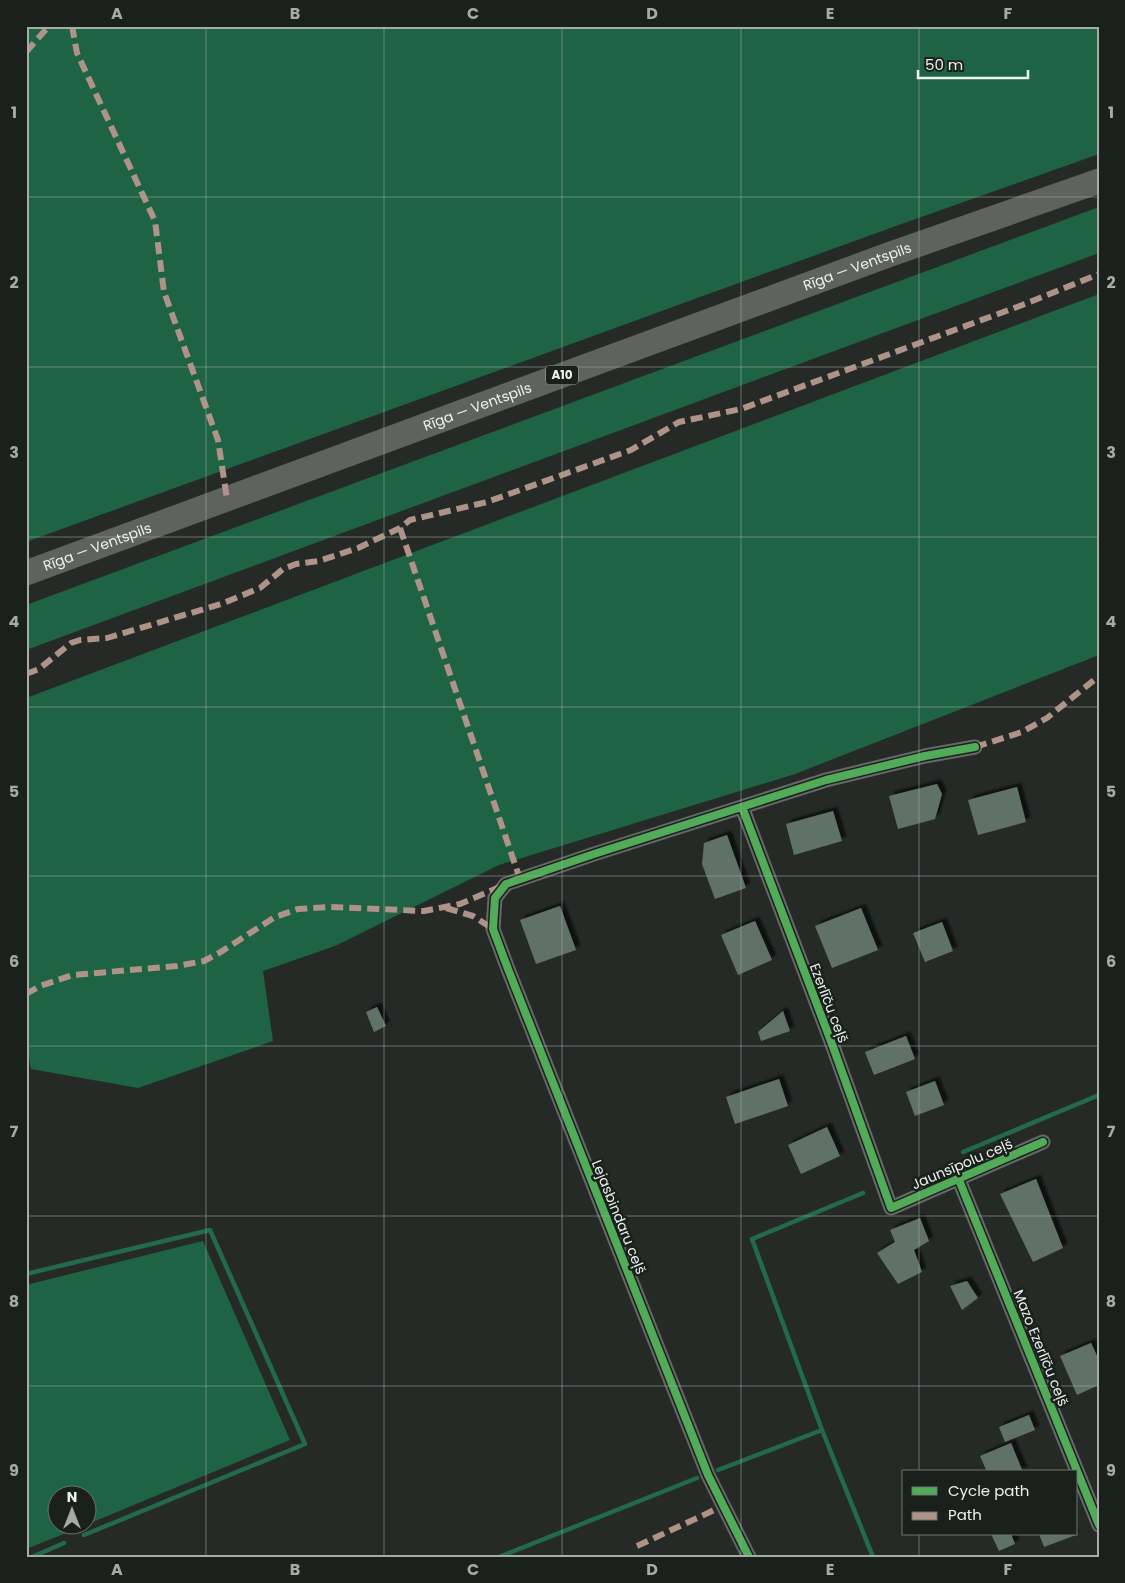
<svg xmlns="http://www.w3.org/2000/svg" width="1125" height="1583" font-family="Poppins,sans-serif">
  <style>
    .forest { fill: #1e6444 }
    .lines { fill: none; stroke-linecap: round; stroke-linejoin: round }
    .stream { stroke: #226a49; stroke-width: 4.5 }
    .building { fill: #617268; filter: url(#shadow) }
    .minor { stroke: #666867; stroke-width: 15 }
    .trunk { stroke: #5e6360; stroke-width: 25 }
    .quiet { stroke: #af9288; stroke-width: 6; stroke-dasharray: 12 6; stroke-linecap: butt }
    .cycleway-casing { stroke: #1a211d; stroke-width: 11 }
    .cycleway { stroke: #51ab58; stroke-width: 8 }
    .grid { fill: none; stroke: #a6aba8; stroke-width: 1; stroke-opacity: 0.55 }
    .labels { text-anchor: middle; stroke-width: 5; stroke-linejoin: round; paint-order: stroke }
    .shield { fill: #1a211d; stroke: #adb3af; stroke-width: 1 }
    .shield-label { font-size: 12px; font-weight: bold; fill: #ecf1ee }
    .street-label { font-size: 14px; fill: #ecf1ee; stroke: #1a211d }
    .neatline { fill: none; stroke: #a6aba8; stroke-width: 2 }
    .grid-label { font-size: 16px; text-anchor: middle; font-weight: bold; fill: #a6aba8 }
  </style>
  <defs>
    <filter id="shadow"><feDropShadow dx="4.5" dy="-4.5" stdDeviation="1" flood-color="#0009"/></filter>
  </defs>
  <rect width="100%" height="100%" fill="#252a27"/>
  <path class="forest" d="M26,26H1099V154L893,227L26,542Z
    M1099,207V253L26,650V605Z
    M1099,294V655L795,774L499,865L335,946L263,971L273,1041L138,1088L31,1069L26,1042V698Z
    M203,1241L290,1440L88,1524V1496H58V1526H84L26,1549V1285Z"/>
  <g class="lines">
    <path class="stream" d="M963,1152L1099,1095
      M863,1193L752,1239L822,1430L873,1557
      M26,1274L210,1230L305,1444L84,1535
      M718,1470L822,1430
      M32,1557L64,1543
      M499,1557L697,1478"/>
  </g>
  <path class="building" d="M937,784L942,794L935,819L898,829L889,796Z
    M1017,787L1026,822L978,835L968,800Z
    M833,811L842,841L794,855L786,824Z
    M727,835L746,888L715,899L702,864L704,843Z
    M560,906L576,950L536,964L520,920Z
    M861,908L878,950L832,968L815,926Z
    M755,921L772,960L738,975L721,935Z
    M942,922L953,951L925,962L913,933Z
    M377,1007L386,1026L374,1032L366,1012Z
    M783,1011L790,1031L761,1041L758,1032Z
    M906,1036L915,1059L874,1075L865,1052Z
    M779,1079L788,1106L735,1124L726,1097Z
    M935,1081L944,1105L915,1116L906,1092Z
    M827,1127L840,1156L801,1174L788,1145Z
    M1036,1179L1063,1248L1033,1262L1000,1194Z
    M920,1218L929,1241L914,1250L922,1272L898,1284L877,1253L895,1242L890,1230Z
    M967,1281L978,1298L962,1310L950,1286Z
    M1091,1343L1099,1360V1385L1077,1395L1060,1356Z
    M1029,1415L1035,1430L1005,1442L999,1427Z
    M1011,1443L1023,1472H987L980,1456Z
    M991,1534H1011L1015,1544L999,1551Z
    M1039,1534H1076V1535L1044,1547Z"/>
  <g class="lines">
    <path class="minor" d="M742,807L832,1044L891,1208L1043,1142
      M959,1180L1099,1525
      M749,1557L708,1475L508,969L493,929L495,898L506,884L594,854L826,780L925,756L975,747"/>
    <path class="trunk" id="s1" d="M26,573L888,255L1099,181"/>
    <path class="quiet" d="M72,26L77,53L155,221L164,292L218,440L227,499
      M26,52L49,26
      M400,528L520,879
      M26,674L39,669L71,643L80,640L107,638L221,604L260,588L283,569L296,564L319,561L358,548L400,528L410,520L487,502L631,450L679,422L741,409L1025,304L1099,274
      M975,747L1022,732L1047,718L1099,676
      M446,908L473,916L493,929
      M26,994L40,986L73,975L177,966L204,961L219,953L275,917L298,909L329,907L424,911L460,904L502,886
      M637,1546L723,1506"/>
    <g class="cycleway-casing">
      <path id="cycleway" d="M742,807L832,1044L891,1208L1043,1142
        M959,1180L1099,1525
        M749,1557L708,1475L508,969L493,929L495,898L506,884L594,854L826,780L925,756L975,747"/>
    </g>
    <use href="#cycleway" class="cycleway"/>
  </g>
  <path class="grid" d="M206,26V1557M384,26V1557M562,26V1557M741,26V1557M919,26V1472M26,197H1099M26,367H1099M26,537H1099M26,707H1099M26,876H1099M26,1046H1099M26,1216H1099M26,1386H1099M919,1534V1557"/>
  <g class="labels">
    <rect class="shield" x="546" y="365.5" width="32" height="19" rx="4"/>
    <g class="shield-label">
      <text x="562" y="379">A10</text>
    </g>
    <g class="street-label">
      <text dy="5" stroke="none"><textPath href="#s1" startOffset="886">Rīga — Ventspils</textPath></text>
      <text dy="5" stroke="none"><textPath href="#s1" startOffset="481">Rīga — Ventspils</textPath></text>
      <text dy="5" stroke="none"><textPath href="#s1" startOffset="76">Rīga — Ventspils</textPath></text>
      <text transform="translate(829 1003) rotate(69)" y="5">Ezerlīču ceļš</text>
      <text transform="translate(962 1164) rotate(-23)" y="5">Jaunsīpolu ceļš</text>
      <text transform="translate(619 1217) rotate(68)" y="5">Lejasbindaru ceļš</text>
      <text transform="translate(1041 1348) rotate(68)" y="5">Mazo Ezerlīču ceļš</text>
    </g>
  </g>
  <rect width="1125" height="1583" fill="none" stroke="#1a211d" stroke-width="55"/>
  <rect x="902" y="1470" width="175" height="65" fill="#1a211d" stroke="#6e7471"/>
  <rect x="912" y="1487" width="25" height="8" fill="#51ab58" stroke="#6e7471"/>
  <text x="948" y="1496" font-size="15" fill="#ecf1ee">Cycle path</text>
  <rect x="912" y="1512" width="25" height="8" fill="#af9288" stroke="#6e7471"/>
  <text x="948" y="1520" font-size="15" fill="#ecf1ee">Path</text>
  <g transform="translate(72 1510)"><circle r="24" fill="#1a211d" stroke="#6e7471"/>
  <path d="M0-4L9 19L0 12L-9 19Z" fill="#a6aba8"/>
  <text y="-8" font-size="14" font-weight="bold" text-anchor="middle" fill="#ecf1ee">N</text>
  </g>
  <path d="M918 70v8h110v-8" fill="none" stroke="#ecf1ee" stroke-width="2.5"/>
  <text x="925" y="70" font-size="15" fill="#ecf1ee" stroke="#1a211d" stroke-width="4" paint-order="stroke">50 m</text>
  <rect x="28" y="28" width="1070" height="1528" class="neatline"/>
  <g class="grid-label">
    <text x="117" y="19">A</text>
    <text x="295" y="19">B</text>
    <text x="473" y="19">C</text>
    <text x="652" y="19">D</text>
    <text x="830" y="19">E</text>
    <text x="1008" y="19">F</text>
    <text x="14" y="118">1</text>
    <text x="1111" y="118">1</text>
    <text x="14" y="288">2</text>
    <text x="1111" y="288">2</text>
    <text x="14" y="458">3</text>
    <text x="1111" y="458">3</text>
    <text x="14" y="627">4</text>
    <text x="1111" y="627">4</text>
    <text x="14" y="797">5</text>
    <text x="1111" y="797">5</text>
    <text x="14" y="967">6</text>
    <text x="1111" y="967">6</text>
    <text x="14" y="1137">7</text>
    <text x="1111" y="1137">7</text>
    <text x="14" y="1307">8</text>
    <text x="1111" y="1307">8</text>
    <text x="14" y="1476">9</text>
    <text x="1111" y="1476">9</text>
    <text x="117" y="1575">A</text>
    <text x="295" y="1575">B</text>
    <text x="473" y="1575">C</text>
    <text x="652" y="1575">D</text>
    <text x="830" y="1575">E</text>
    <text x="1008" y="1575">F</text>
  </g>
</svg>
